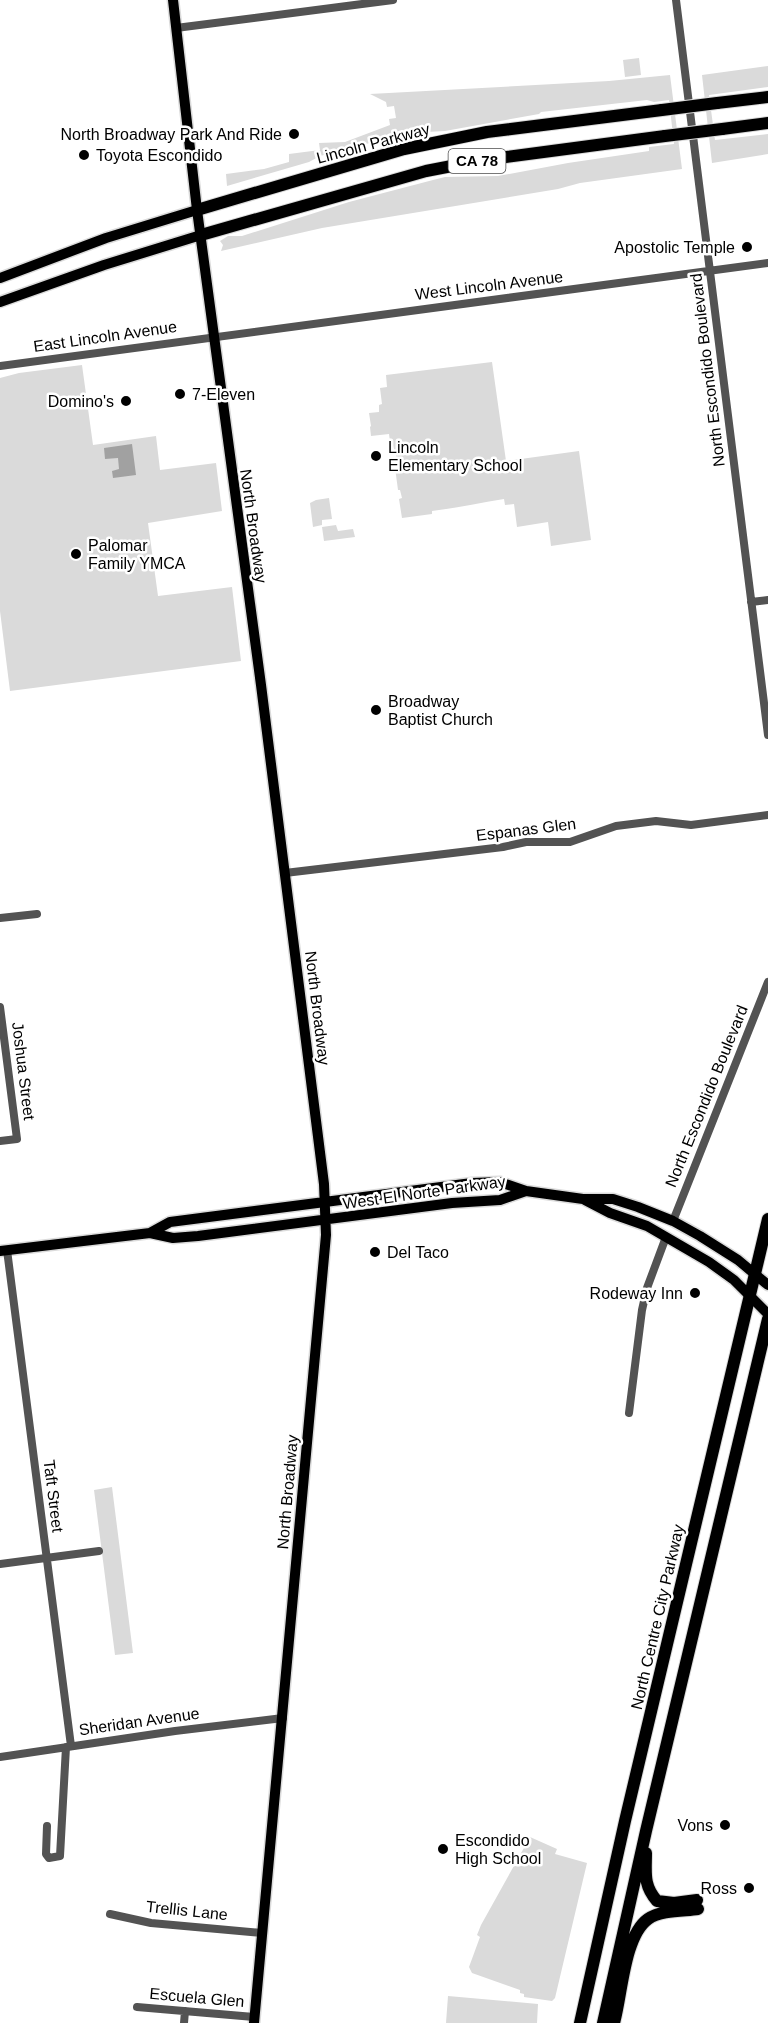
<svg xmlns="http://www.w3.org/2000/svg" width="768" height="2023" font-family="Helvetica,sans-serif">
  <style>
    .green { fill: #dadada }
    .water { fill: #a1a1a1 }
    .lines { fill: none; stroke-linecap: round; stroke-linejoin: round }
    .major-casing { stroke: #dbdbdb; stroke-width: 13 }
    .highway-casing { stroke: #dbdbdb; stroke-width: 14 }
    .minor { stroke: #535353; stroke-width: 8 }
    .major { stroke: #000; stroke-width: 10 }
    .highway { stroke: #000; stroke-width: 12 }
    .highway-bridge-casing { stroke: #dbdbdb; stroke-width: 14; stroke-linecap: butt }
    .highway-bridge { stroke: #000; stroke-width: 12 }
    .poi-dot { fill: #000; stroke: #fff; stroke-width: 2 }
    .labels { text-anchor: middle; stroke-width: 5; stroke-linejoin: round; paint-order: stroke }
    .shield { fill: #fff; stroke: #4c4c4c; stroke-width: 1.5 }
    .shield-label { font-size: 15px; font-weight: bold; fill: #000 }
    .poi-label { font-size: 16px; fill: #000; stroke: #fff; text-anchor: start }
    .street-label { font-size: 16px; fill: #000; stroke: #fff }
  </style>
  <rect width="100%" height="100%" fill="#fff"/>
  <path class="green" d="M639,58L641,75L625,77L623,60Z
    M768,66V87L709,95L715,140L768,134V154L712,163L702,75Z
    M670,75L682,169L580,183L558,189L322,228L221,251L223,245L220,241L228,236H242L349,202L433,180L445,177L498,176L568,163L649,151V147L674,144L669,100L654,102L647,100L541,112L539,114L445,131L408,133L320,156L309,162L227,186L226,174L264,169L289,162V154L320,150L319,143L345,142L390,125L389,119L396,118L394,106L387,107L386,102L370,94L609,81Z
    M492,362L506,461L579,451L591,540L551,546L548,522L517,527L514,504L505,505L504,499C479,503 457,508 432,511V514L402,518L399,499L402,498L400,490H398L394,460L397,459L392,442H390L389,434L371,436L370,427L371,426L369,413L379,412V405L382,404L380,388L387,387L386,375Z
    M82,365L93,445L156,436L160,470L216,463L222,511L148,523L158,596L232,587L241,661L10,691L0,611V378L19,373Z
    M329,498L332,519L322,520V525L313,527L310,503L316,500Z
    M336,525L338,531L353,529L355,537L324,541L322,527Z
    M112,1487L133,1653L115,1655L94,1490Z
    M530,1837L557,1849L555,1854L587,1863L555,1998L552,2001L524,1997V1994L520,1993V1990L472,1973L469,1967L480,1937L477,1935L481,1925Z
    M448,1996L538,2004L537,2023H446Z"/>
  <path class="water" d="M132,444L136,475L113,478L112,471L119,469L118,458L105,459L104,448Z"/>
  <g class="lines">
    <g class="major-casing">
      <path id="major" d="M173,0L197,210L261,685L324,1184L326,1235L254,2023
        M0,278L106,238L197,210
        M0,302L104,265L201,235
        M585,1200L610,1213L647,1226L709,1262L734,1280L768,1314
        M150,1233L170,1222L472,1183L500,1182L526,1191L583,1199H613L638,1207L673,1221L700,1236L738,1260L768,1285
        M0,1251L150,1233L173,1238L198,1236L452,1203L500,1200L526,1191"/>
    </g>
    <g class="highway-casing">
      <path id="highway" d="M717,103L768,97
        M722,129L768,123
        M197,210L404,149L487,132L662,110
        M201,235L426,171L483,160L665,136
        M646,1853C646,1873 643,1885 657,1901L674,1903L697,1900
        M580,2023L625,1821L768,1219
        M603,2023L646,1831L768,1319
        M614,2023C622,1995 624,1936 648,1919C661,1910 684,1911 698,1909"/>
    </g>
    <path class="minor" d="M676,0L768,735
      M176,28L393,0
      M0,366L768,263
      M751,602L768,600
      M285,873L503,847L526,842H570L616,826L656,821L691,825L768,815
      M0,918L37,914
      M0,1007L17,1139L0,1141
      M673,1221L768,982
      M7,1250L71,1746
      M629,1413L642,1310L647,1288L666,1237
      M0,1564L99,1551
      M0,1757L175,1731L283,1718
      M47,1826L46,1854L49,1858L60,1856L66,1747
      M110,1914L151,1923L262,1933
      M137,2007L254,2017
      M184,2023L185,2011"/>
    <use href="#major" class="major"/>
    <use href="#highway" class="highway"/>
    <g class="highway-bridge-casing">
      <path id="highway-bridge" d="M662,110L717,103
        M665,136L722,129"/>
    </g>
    <use href="#highway-bridge" class="highway-bridge"/>
  </g>
  <g class="poi-dot">
    <circle cx="294" cy="134" r="6"/>
    <circle cx="84" cy="155" r="6"/>
    <circle cx="747" cy="247" r="6"/>
    <circle cx="180" cy="394" r="6"/>
    <circle cx="126" cy="401" r="6"/>
    <circle cx="376" cy="456" r="6"/>
    <circle cx="76" cy="554" r="6"/>
    <circle cx="376" cy="710" r="6"/>
    <circle cx="375" cy="1252" r="6"/>
    <circle cx="695" cy="1293" r="6"/>
    <circle cx="725" cy="1825" r="6"/>
    <circle cx="443" cy="1849" r="6"/>
    <circle cx="749" cy="1888" r="6"/>
  </g>
  <g class="labels">
    <rect class="shield" x="448.5" y="149" width="57" height="24" rx="4.5"/>
    <g class="shield-label">
      <text x="477" y="166">CA 78</text>
    </g>
    <g class="poi-label">
      <text x="282" y="140" text-anchor="end">North Broadway Park And Ride</text>
      <text x="96" y="161">Toyota Escondido</text>
      <text x="735" y="253" text-anchor="end">Apostolic Temple</text>
      <text x="192" y="400">7-Eleven</text>
      <text x="114" y="407" text-anchor="end">Domino's</text>
      <text x="388" y="453">Lincoln<tspan x="388" dy="18">Elementary School</tspan></text>
      <text x="88" y="551">Palomar<tspan x="88" dy="18">Family YMCA</tspan></text>
      <text x="388" y="707">Broadway<tspan x="388" dy="18">Baptist Church</tspan></text>
      <text x="387" y="1258">Del Taco</text>
      <text x="683" y="1299" text-anchor="end">Rodeway Inn</text>
      <text x="713" y="1831" text-anchor="end">Vons</text>
      <text x="455" y="1846">Escondido<tspan x="455" dy="18">High School</tspan></text>
      <text x="737" y="1894" text-anchor="end">Ross</text>
    </g>
    <g class="street-label">
      <text transform="translate(373 143) rotate(-15)" y="6">Lincoln Parkway</text>
      <text transform="translate(489 285) rotate(-7)" y="6">West Lincoln Avenue</text>
      <text transform="translate(105 336) rotate(-8)" y="6">East Lincoln Avenue</text>
      <text transform="translate(707 370) rotate(-97)" y="6">North Escondido Boulevard</text>
      <text transform="translate(254 526) rotate(82)" y="6">North Broadway</text>
      <text transform="translate(526 829) rotate(-7)" y="6">Espanas Glen</text>
      <text transform="translate(318 1008) rotate(83)" y="6">North Broadway</text>
      <text transform="translate(24 1071) rotate(83)" y="6">Joshua Street</text>
      <text transform="translate(706 1096) rotate(-68)" y="6">North Escondido Boulevard</text>
      <text transform="translate(424 1192) rotate(-8)" y="6">West El Norte Parkway</text>
      <text transform="translate(287 1492) rotate(-85)" y="6">North Broadway</text>
      <text transform="translate(54 1496) rotate(83)" y="6">Taft Street</text>
      <text transform="translate(657 1617) rotate(-77)" y="6">North Centre City Parkway</text>
      <text transform="translate(139 1721) rotate(-8)" y="6">Sheridan Avenue</text>
      <text transform="translate(187 1910) rotate(6)" y="6">Trellis Lane</text>
      <text transform="translate(197 1997) rotate(5)" y="6">Escuela Glen</text>
    </g>
  </g>
</svg>
